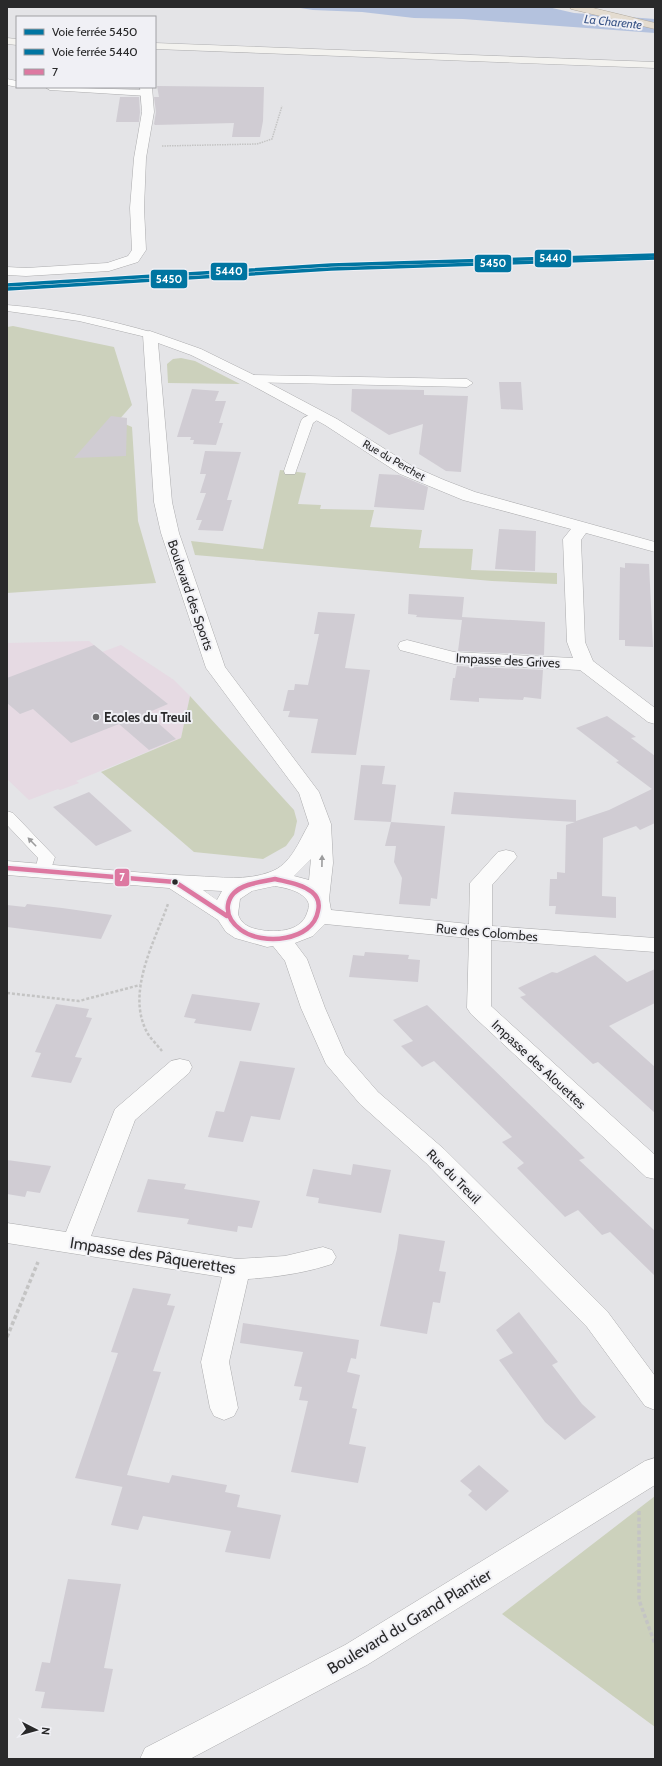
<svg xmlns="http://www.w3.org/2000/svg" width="662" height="1766" font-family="Cabin,sans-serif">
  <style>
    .commercial { fill: #e6dae3 }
    .green { fill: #ccd1bc }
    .water { fill: #b4c2de }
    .building { fill: #d0ccd3 }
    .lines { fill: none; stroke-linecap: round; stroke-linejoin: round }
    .lane-casing { stroke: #acacae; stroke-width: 1 }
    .street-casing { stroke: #acacae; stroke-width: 1 }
    .secondary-casing { stroke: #acacae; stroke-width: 1 }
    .highway-casing { stroke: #b1aa9e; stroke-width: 1 }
    .path-far2 { stroke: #c4c4c4; stroke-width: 1.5; stroke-dasharray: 1.5 1; stroke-linecap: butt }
    .path-far1 { stroke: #c4c4c4; stroke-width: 2.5; stroke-dasharray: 3 2; stroke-linecap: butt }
    .path { stroke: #c4c4c4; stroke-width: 3.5; stroke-dasharray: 4 2.5; stroke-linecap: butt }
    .lane { fill: #fbfbfb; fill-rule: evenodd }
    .street { fill: #fbfbfb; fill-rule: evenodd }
    .secondary { fill: #f3f2ef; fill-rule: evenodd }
    .highway { fill: #e4dcd0; fill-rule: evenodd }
    .bus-1-casing { stroke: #f0f0f5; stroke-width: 8 }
    .bus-1 { stroke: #dd78a1; stroke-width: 4.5 }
    .rail-1-casing { stroke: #f0f0f5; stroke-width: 5.5 }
    .rail-2-casing { stroke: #f0f0f5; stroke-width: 5.5 }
    .rail-1 { stroke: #0075a1; stroke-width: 3.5 }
    .rail-2 { stroke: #0075a1; stroke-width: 3.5 }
    .oneway { fill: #9c9c9d }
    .poi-dot { fill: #6a6a6c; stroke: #f0f0f5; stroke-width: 1.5 }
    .bus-dot { fill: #29292a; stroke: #f0f0f5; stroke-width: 1.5 }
    .labels { text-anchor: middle; stroke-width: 4; stroke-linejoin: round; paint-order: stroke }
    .far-street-label { font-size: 11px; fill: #29292a; stroke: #f0f0f5 }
    .far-water-label { font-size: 12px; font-style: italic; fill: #3b5688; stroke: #f0f0f5 }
    .street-label { font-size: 13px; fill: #29292a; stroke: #f0f0f5 }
    .poi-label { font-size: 13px; font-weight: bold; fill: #29292a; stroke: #f0f0f5; text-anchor: start }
    .near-street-label { font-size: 16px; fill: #29292a; stroke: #f0f0f5 }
    .line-badge { stroke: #f0f0f5; stroke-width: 1.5 }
    .badge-label { font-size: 11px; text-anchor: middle; font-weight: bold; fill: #fff }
  </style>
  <rect width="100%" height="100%" fill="#e4e4e7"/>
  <path class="commercial" d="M89,641L102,652L121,645L174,680L190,696L181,738L76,781L79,783L60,790L58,789L29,800L7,779V643Z"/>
  <path class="green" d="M13,326L114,347L132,405L118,421L132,427L138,521L156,583L7,593V327Z
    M181,358L195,361L240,384L168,383L167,364L173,359Z
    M280,470L306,473L298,504L321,505L320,509L374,510L370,527L422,530L419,548L473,549L471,570L557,573V584L492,581L195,555L191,541L263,549Z
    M190,696L294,810L297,821L294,835L286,846L263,859L194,852L101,772L181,738Z
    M655,1496V1727L502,1614Z"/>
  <path class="water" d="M294,7H548L574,13L655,19V33L463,19L414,18L362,12L313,10Z"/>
  <path class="building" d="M157,86L264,87L263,121L260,137H232L234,123L155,125L154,124L156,112L154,97H159Z
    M120,97H139L140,112L139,122H116Z
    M499,382H521L523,410L501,409Z
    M192,389L219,391L215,401H226L219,423H223L216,445L193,444L194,440H190L191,437H177Z
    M352,389L424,390V395L468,396L461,472L446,471L419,454L423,424L389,435L351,411Z
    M111,416L127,418L126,456L74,458Z
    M205,451L241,452L227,500H232L223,531L198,530L202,520H196L206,493H200L206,474H200Z
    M379,474L399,475L428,487L424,510L374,507Z
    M499,529L536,531L535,571L495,569Z
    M625,563L649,564L653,647L625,646V640H619L620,567L625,568Z
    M409,594L464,597L462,617L545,622L544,655L458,651L462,620L416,617L417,615L408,614Z
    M318,612L355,614L345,668L370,670L356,755L311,753L318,719L288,717L290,711H283L288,690H294L295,684L308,685L319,634H314Z
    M94,645L168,704L147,713L176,739L149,750L119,724L71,743L33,709L20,714L7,703V678Z
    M457,666L543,670L541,699L524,697L523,700L479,698V702L450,700L453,678H455Z
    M607,716L636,737L631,738L655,756V823L640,830L636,826L603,838L602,896L616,897V918L555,914L556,906H549L550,879H557V872L565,873L566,825L575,822L451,814L454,792L576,800V821L609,810L652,789L616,762L619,761L576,728Z
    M361,765L385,766L382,784L396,785L391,822L445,826L437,899L431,898L430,906L399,904L402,878L394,862L396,846H385L391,822L354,820Z
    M89,792L132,831L96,846L53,807Z
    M27,904L62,908L112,915L101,939L7,927V905L25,907Z
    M365,952L409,955L408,959L420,960L418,982L349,977L353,955L364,956Z
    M595,955L627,982L655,969V1003L609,1026L655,1067V1113L598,1062L593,1064L520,997L526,995L518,988L552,972L557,973Z
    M192,994L260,1003L251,1031L194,1023L196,1019L184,1017Z
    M56,1004L89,1009L86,1017L92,1018L75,1057L82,1058L71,1083L31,1077L41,1053L35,1052Z
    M427,1005L585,1158L579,1160L655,1231V1276L610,1232L602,1235L578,1210L565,1217L517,1168L524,1163L502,1142L512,1137L434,1061L422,1067L401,1046L413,1041L393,1020Z
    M240,1061L295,1068L280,1120L251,1116L243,1142L208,1137L216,1111L224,1112Z
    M7,1160L51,1166L40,1193L27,1191L25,1197L7,1194Z
    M353,1164L391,1170L381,1213L318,1203L319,1198L306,1196L313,1169L351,1175Z
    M148,1179L186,1184L184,1189L260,1201L252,1228L238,1226L237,1232L187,1224L189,1219L137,1212Z
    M399,1234L445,1241L439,1271L446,1272L440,1303L433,1302L427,1334L380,1326L397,1249Z
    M133,1288L171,1294L167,1305L175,1306L153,1371L161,1372L127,1475L169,1483L172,1475L227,1485L225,1492L240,1495L237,1507L281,1515L270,1559L225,1552L231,1531L143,1516L138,1530L111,1525L123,1485V1487L75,1478L118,1353L111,1352Z
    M519,1312L558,1362L552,1365L582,1404L596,1417L565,1440L545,1422L499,1360L513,1353L496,1330Z
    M243,1323L359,1340L356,1359L351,1358L347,1372L360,1375L352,1408L357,1409L349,1444L366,1447L358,1483L291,1472L308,1401L299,1400L302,1387L294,1386L303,1352L240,1343Z
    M479,1465L509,1491L486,1511L468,1495L472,1491L460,1481Z
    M68,1579L121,1584L104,1668L113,1669L104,1712L41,1708L45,1692L35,1691L42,1662L50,1663Z"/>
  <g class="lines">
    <g class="lane-casing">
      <path id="lane" d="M7,79L17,81V87L7,85Z
        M45,87L147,90L152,93L147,96L50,90Z
        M7,305C57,309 106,319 154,333L156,335L150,338L79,321L7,311Z
        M251,375L467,379L473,383L467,387L247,382L245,379Z
        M318,411L324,415L313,423L296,471L295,474H285L284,471L301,421L303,418Z
        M7,811L13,813L55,857L49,875L43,876L37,875L35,871L38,858L7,825Z"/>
    </g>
    <g class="street-casing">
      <path id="street" d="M140,87H152L154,112L146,158L144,208L146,250L138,262L109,271L26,276L7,275V267L26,268L107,263L128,256L132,250L130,208L134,158L142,112Z
        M150,331L201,349L256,376L337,419L412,466L444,480L475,492L655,542V552L586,533L581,540L585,642L593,661L655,708V724L648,722L580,670L454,664L400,650L398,646L400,642L407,640L454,652L573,658L567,642L563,539L571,529L463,500L400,474L325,425L246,382L191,355L158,343L172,502L179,533L225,667L319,792L331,824L333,863L329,899L331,910L469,924L470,883L498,852L506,850L514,852L517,857L492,885V926L655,938V952L491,940V1006L655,1155V1179L646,1177L471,1014L467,1008L469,938L325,924L313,936L295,943L307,959L325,1008L345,1054L378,1092L444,1149L607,1311L655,1376V1410L645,1406L587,1327L426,1163L360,1104L326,1064L301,1008L285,961L273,946L267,947L235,938L226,932L218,920L169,888L7,875V861C70,866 132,873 195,876C220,877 247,881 270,872C291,865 299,841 309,824L299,793L206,668L161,533L154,502L143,335L145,332ZM311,859L309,880L294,876ZM275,886C285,888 299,890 306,899C310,903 309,908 307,913C301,933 272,933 256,929C247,927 240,922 238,914L240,899L252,891ZM203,890L222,891L217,900Z
        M180,1059L189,1061L192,1067L189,1073L135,1120L91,1236L237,1259L285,1256L323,1247L332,1250L336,1257L332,1264C305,1273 277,1277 248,1279L229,1362L238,1408L234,1416L224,1420L214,1416L210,1408L201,1362L222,1277L7,1243V1223L66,1232L115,1109L171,1061Z
        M655,1458V1485L367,1665L190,1759H140L145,1748L345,1645L645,1461Z"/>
    </g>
    <g class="secondary-casing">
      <path id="secondary" d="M7,38L17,39V45L7,44Z
        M155,43L655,62V68L155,49Z"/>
    </g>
    <g class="highway-casing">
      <path id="highway" d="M570,7H589L655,23V29L571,9Z"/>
    </g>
    <path class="path-far2" d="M162,146L257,144L272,139L282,106"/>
    <path class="path-far1" d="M7,993L79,1001L140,985
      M162,1051C158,1046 152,1040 148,1034C125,994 154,943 168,904"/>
    <path class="path" d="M7,1337L38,1262
      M639,1511V1600L655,1644"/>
    <use href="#lane" class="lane"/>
    <use href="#street" class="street"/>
    <use href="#secondary" class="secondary"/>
    <use href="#highway" class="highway"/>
    <g class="bus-1-casing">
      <path id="bus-1" d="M7,868L175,882L227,916
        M275,879C287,882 302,884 312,892C318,897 320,903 318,911C313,941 263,946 241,930C221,915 224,893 248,885C257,882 266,881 275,879Z"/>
    </g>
    <use href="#bus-1" class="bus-1"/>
    <g class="rail-1-casing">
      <path id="rail-1" d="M7,289L331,269L655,258"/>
    </g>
    <g class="rail-2-casing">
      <path id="rail-2" d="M7,285L331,265L655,255"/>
    </g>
    <use href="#rail-1" class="rail-1"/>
    <use href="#rail-2" class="rail-2"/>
  </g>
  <defs><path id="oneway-solid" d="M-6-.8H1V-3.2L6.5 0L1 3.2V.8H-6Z"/></defs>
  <g class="oneway">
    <use href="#oneway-solid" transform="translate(32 842) rotate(-134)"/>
    <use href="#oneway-solid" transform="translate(322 861) rotate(-89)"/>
  </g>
  <circle class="poi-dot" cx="96" cy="717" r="4"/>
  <circle class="bus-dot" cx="175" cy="882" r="3.5"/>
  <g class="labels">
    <g class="far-street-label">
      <text transform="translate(394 460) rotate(30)" y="4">Rue du Perchet</text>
    </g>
    <g class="far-water-label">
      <text transform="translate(613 22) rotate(6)" y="4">La Charente</text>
    </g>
    <g class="street-label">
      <text transform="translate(191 595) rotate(71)" y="5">Boulevard des Sports</text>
      <text transform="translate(508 660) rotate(3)" y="5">Impasse des Grives</text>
      <text transform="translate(487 932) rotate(5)" y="5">Rue des Colombes</text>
      <text transform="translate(539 1064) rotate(43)" y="5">Impasse des Alouettes</text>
      <text transform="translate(454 1176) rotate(45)" y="5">Rue du Treuil</text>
    </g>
    <g class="poi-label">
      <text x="104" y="722">Ecoles du Treuil</text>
    </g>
    <g class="near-street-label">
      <text transform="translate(153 1255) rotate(9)" y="6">Impasse des Pâquerettes</text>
      <text transform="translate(409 1621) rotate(-31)" y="6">Boulevard du Grand Plantier</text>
    </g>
  </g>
  <g class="line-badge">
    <rect x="534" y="249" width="38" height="19" rx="4" fill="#0075a1"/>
    <rect x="474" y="254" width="38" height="19" rx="4" fill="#0075a1"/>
    <rect x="210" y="262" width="38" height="19" rx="4" fill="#0075a1"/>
    <rect x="150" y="269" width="38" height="20" rx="4" fill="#0075a1"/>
    <rect x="114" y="868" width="16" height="19" rx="4" fill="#dd78a1"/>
  </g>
  <g class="badge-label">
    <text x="553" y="262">5440</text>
    <text x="493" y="267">5450</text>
    <text x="229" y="275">5440</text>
    <text x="169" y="283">5450</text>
    <text x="122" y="881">7</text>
  </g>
  <rect width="662" height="1766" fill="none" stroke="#29292a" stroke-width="16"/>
  <rect x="16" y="16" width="140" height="72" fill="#f0f0f5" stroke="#a0a0a4"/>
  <rect x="24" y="29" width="20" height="6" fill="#0075a1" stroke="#a0a0a4"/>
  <text x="52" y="36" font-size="12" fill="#29292a">Voie ferrée 5450</text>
  <rect x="24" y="49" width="20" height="6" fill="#0075a1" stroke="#a0a0a4"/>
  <text x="52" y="56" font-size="12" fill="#29292a">Voie ferrée 5440</text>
  <rect x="24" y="69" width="20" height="6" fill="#dd78a1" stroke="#a0a0a4"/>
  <text x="52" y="76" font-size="12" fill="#29292a">7</text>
  <g transform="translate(36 1730) rotate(96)" stroke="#f0f0f5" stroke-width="3" paint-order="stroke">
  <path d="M0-3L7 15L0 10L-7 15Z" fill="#29292a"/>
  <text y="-6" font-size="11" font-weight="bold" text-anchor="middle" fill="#29292a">N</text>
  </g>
</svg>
